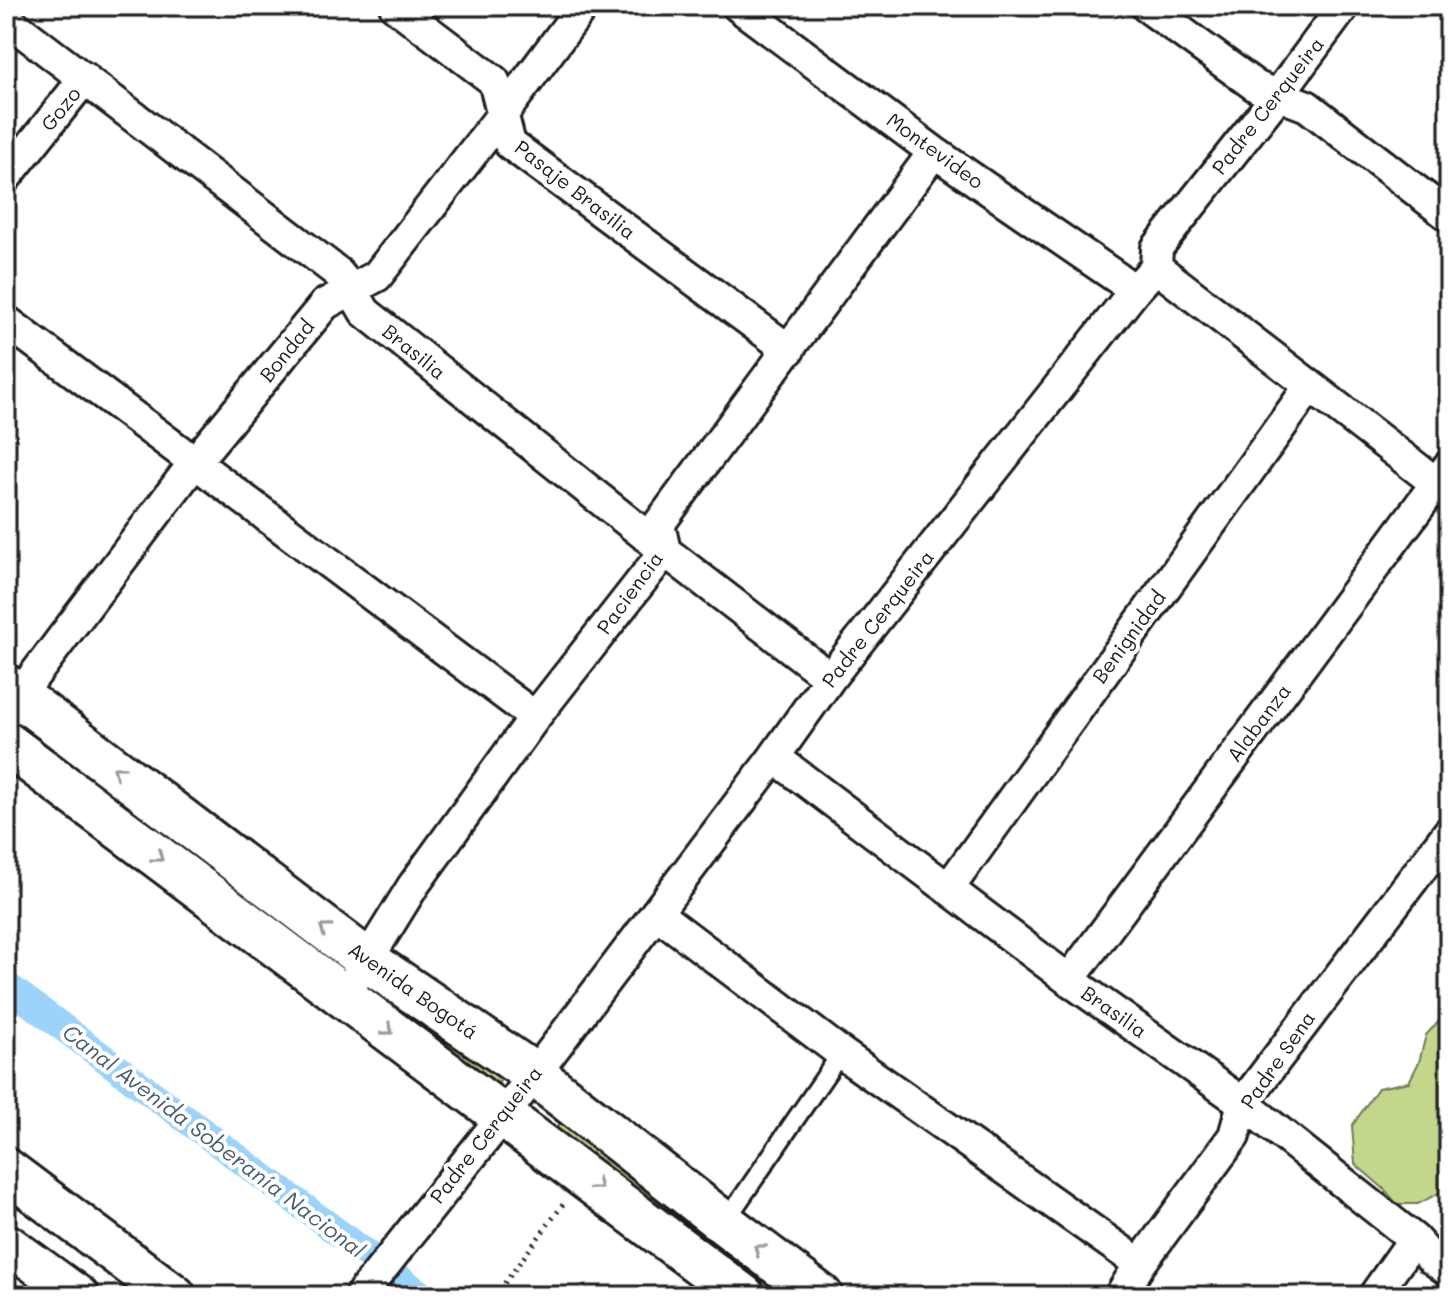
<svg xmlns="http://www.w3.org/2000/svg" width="1455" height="1302" font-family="Mali,sans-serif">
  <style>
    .green { fill: #c2d78c; stroke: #6f7a54; stroke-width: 2 }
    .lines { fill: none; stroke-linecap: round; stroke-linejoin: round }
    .canal { stroke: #9cd3fb; stroke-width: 28 }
    .service-casing { stroke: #1c1c1c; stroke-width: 22 }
    .minor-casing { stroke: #1c1c1c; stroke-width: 36 }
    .tertiary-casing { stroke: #1c1c1c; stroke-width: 44 }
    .secondary-casing { stroke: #1c1c1c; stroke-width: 48 }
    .path { stroke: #1c1c1c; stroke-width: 5; stroke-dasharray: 2 6; stroke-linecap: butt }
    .service { stroke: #fff; stroke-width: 16 }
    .minor { stroke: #fff; stroke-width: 30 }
    .tertiary { stroke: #fff; stroke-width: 38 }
    .secondary { stroke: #fff; stroke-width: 42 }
    .oneway { stroke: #999 }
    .labels { text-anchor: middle; stroke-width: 8; stroke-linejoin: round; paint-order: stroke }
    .street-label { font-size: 20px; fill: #1c1c1c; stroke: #fff }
    .water-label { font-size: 22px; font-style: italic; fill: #495c6a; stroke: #fff }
  </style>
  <rect width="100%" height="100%" fill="#fff"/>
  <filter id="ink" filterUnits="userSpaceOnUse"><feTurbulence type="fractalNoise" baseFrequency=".0125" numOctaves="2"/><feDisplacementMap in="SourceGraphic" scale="16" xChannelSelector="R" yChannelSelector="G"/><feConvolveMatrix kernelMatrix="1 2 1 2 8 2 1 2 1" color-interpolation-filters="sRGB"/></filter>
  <g filter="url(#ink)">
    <path class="green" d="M376,981L503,1077L490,1094L363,999Z
      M1444,1015H1449V1188L1418,1204H1397L1383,1188L1355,1164L1352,1126L1378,1088L1409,1082L1419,1062L1426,1035Z
      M564,1117L804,1296H768L552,1134Z"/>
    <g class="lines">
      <path class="canal" d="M6,985L423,1296"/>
      <g class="service-casing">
        <path id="service" d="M725,1222L841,1053"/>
      </g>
      <g class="minor-casing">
        <path id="minor" d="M395,6L494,81L510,144L789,350
          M738,6L934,152L1135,290
          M1146,6L1257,87L1307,106L1449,216
          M6,19L337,272L352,290L365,312L665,551L830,678
          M6,177L85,78
          M1156,267L1436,483L1449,491
          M6,321L535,717
          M6,713L194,463L325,304L377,276L502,115L583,6
          M774,757L1069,980L1243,1103L1414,1239L1431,1258L1449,1271
          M948,889L1310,386
          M656,913L841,1053L1140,1264
          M358,975L413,886L535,717L665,551L659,524L934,152
          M1069,980L1449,466
          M360,1296L503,1116L774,757L830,678L1135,290L1156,267L1157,248L1278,95L1344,6
          M1120,1296L1140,1264L1234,1136L1243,1103L1449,832
          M1374,1296L1414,1239"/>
      </g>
      <g class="tertiary-casing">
        <path id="tertiary" d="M6,1243L79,1296"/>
      </g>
      <g class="secondary-casing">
        <path id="secondary" d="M6,686L368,961L534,1074L724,1223L821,1296
          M6,743L743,1296
          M6,1170L174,1296"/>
      </g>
      <path class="path" d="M495,1296L564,1203"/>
      <use href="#service" class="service"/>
      <use href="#minor" class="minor"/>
      <use href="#tertiary" class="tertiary"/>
      <use href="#secondary" class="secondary"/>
    </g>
    <defs><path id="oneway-chevron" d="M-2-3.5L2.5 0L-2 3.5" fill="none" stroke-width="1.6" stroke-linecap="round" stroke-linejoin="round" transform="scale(2)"/></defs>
    <g class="oneway">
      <use href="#oneway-chevron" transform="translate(118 771) rotate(-143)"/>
      <use href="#oneway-chevron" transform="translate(158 857) rotate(37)"/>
      <use href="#oneway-chevron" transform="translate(325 929) rotate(-143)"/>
      <use href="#oneway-chevron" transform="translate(388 1030) rotate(37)"/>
      <use href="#oneway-chevron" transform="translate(597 1185) rotate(37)"/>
      <use href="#oneway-chevron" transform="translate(759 1249) rotate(-143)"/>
    </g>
  </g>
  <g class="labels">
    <g class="street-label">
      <text transform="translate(1268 106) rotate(-52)" y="7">Padre Cerqueira</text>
      <text transform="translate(61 109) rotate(-51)" y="7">Gozo</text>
      <text transform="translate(935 151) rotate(36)" y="7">Montevideo</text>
      <text transform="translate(575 190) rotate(38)" y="7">Pasaje Brasilia</text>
      <text transform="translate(287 351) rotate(-51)" y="7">Bondad</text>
      <text transform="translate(414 352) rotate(39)" y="7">Brasilia</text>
      <text transform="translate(630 593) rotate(-54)" y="7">Paciencia</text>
      <text transform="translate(878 619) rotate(-52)" y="7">Padre Cerqueira</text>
      <text transform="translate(1129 637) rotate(-54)" y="7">Benignidad</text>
      <text transform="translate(1259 723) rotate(-53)" y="7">Alabanza</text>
      <text transform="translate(413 991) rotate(35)" y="7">Avenida Bogotá</text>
      <text transform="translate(1114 1012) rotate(35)" y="7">Brasilia</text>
      <text transform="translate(1278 1060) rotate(-55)" y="7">Padre Sena</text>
      <text transform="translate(486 1135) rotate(-52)" y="7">Padre Cerqueira</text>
    </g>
    <g class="water-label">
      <text transform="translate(214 1141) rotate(37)" y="8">Canal Avenida Soberanía Nacional</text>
    </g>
  </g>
  <rect width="1455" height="1302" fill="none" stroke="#fff" stroke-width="32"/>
  <rect x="16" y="16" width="1423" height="1270" fill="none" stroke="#1c1c1c" stroke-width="3" filter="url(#ink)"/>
</svg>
